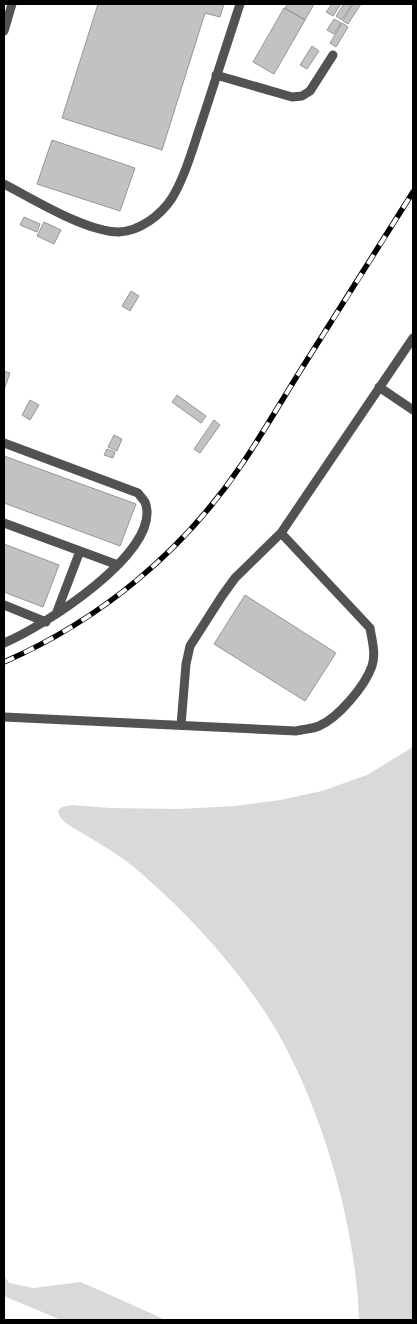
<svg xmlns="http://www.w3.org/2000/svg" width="417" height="1324" font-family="Helvetica,sans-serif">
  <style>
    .green { fill: #d9d9d9 }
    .building { fill: #c2c2c2; stroke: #969696 }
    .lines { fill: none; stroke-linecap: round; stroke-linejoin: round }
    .lane { stroke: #525252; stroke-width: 9 }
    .rail-casing { stroke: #000; stroke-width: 5.5 }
    .rail { stroke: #fff; stroke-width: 4; stroke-dasharray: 11; stroke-linecap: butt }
  </style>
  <rect width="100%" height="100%" fill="#fff"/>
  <path class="green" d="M413,747V1320H359C356,1222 318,1091 263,1009C229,959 188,914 142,874C120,854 93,840 67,824L60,817L58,811L62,807L72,805L110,808L178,809L235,806L280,800L322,791L367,775Z
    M4,1275L9,1283L33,1288L81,1282L166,1320H61L4,1296Z"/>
  <path class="building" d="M98,4H224L220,17L205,13L162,150L62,118Z
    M288,4H314L305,20L285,8Z
    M332,4H341L333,16L326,12Z
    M344,4H352L342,20L336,16Z
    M353,4H361L348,24L343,21Z
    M284,8L305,20L274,74L253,62Z
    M334,19L341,23L334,34L327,30Z
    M342,23L348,27L336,47L330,43Z
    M312,46L319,51L307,69L300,65Z
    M52,140L135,168L120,211L37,184Z
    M24,217L40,224L37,232L20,225Z
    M44,222L61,230L54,244L37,236Z
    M131,291L139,296L130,311L122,306Z
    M4,371L10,373L4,390Z
    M177,395L206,416L201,423L172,402Z
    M30,400L39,405L30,420L22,415Z
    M214,420L220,425L200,453L194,449Z
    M114,435L122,439L117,451L108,447Z
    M107,449L115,452L113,458L104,455Z
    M4,456L136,504L120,546L4,503Z
    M4,544L59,565L43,607L4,592Z
    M245,595L336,653L305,701L214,644Z"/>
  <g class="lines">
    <path class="lane" d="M4,31L12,4
      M216,75L292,97L302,96L310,91L333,55
      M4,184C33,199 86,232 119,232C140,231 161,215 172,198C185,177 193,147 201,124C214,84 227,44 240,4
      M379,387L413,410
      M4,443L138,493C140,496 143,499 145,502C164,551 41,628 4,643
      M4,523L118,565
      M4,605L46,622
      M56,614L80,551
      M4,717L296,731C303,729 312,729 319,726C338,718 365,686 372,666C376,654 372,640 370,628L281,533
      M181,725L186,664L190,646L222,596L235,578L281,533L413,338"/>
    <g class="rail-casing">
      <path id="rail" d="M4,662C100,620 183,552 242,464C263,433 282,400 302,368C339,310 376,251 413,192"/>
    </g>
    <use href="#rail" class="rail"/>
  </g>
  <rect width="417" height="1324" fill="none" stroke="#000000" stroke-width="10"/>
</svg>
